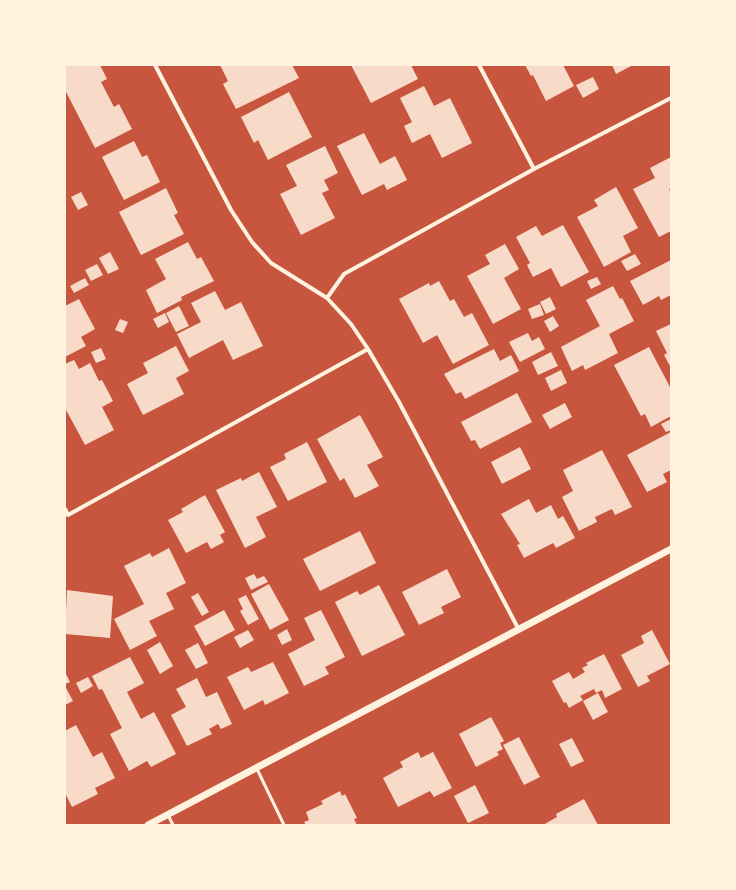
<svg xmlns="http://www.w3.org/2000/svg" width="736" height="890" font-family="Roboto,sans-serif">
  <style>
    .building { fill: #f7dbc8 }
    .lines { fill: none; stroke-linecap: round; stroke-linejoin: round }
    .service { stroke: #fff3e0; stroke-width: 3 }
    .minor { stroke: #fff3e0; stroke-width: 4 }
    .tertiary { stroke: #fff3e0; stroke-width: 7 }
  </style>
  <rect width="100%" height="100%" fill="#c8553d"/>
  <path class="building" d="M65,65H100L107,79L101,82L114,107L119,104L132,129L95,148L65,90Z
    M220,65H292L299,78L236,109L223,84L228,81Z
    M351,65H411L418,79L371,103Z
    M525,65H563L574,86L546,101L533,75L531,76Z
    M612,65H633L616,74Z
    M593,77L599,89L583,98L576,85Z
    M424,86L434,106L450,98L472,143L442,158L430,134L412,143L404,126L412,122L400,98Z
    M289,92L312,137L268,160L258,140L254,143L241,117Z
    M364,133L380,164L395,156L407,180L387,190L384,184L362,195L337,146Z
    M134,141L142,157L147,155L160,182L124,200L102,157Z
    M325,146L338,173L324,180L329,190L322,193L335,218L301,235L280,194L297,186L286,165Z
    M671,157V188L669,189L671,193V231L659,237L633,189L655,178L650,168Z
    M616,187L638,228L623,236L631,252L604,267L577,217L598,206L594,200Z
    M166,188L178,213L174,215L184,234L141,255L119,212Z
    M81,192L88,205L78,210L71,197Z
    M563,225L589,272L561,287L551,268L533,277L527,265L530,263L516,237L536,226L542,236Z
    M188,242L197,259L201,257L214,281L181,297L182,300L157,313L146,290L166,279L155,259Z
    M505,244L519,269L504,278L521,309L493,324L467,276L490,264L485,255Z
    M110,252L119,269L108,274L99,258Z
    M635,254L641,264L627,271L621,261Z
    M671,260V295L661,300L659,296L643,305L630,281Z
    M97,264L103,275L91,281L85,270Z
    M597,277L601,284L591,289L587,281Z
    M85,278L89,285L74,293L70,286Z
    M439,281L450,301L454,299L464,317L472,313L489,345L453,364L437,335L423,343L399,299L429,283L430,286Z
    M613,286L620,299L622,298L634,321L609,334L618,353L585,370L583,365L572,371L561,347L600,326L586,300Z
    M215,291L225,310L241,302L263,346L233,360L223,340L189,358L177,334L201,322L191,303Z
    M550,297L556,309L546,314L540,302Z
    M79,299L95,329L81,337L86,346L65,357V306Z
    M540,304L544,315L532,319L528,309Z
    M179,306L189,326L176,332L166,313Z
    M165,313L169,322L158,328L153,319Z
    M553,316L559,326L550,332L544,321Z
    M120,319L128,322L123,333L115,330Z
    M671,324V368L664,355L667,353L656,331Z
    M528,333L532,341L539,337L545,349L520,362L509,342Z
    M176,346L189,371L176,378L184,394L143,415L127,384L148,373L143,363Z
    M649,347L671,389V416L651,427L645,414L641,416L614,365Z
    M101,348L106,359L96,363L91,352Z
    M494,349L500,361L511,355L519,371L465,399L461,392L456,394L444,374Z
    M551,352L558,366L538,375L532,362Z
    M74,360L79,369L90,363L99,381L102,380L113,401L102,407L114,430L85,445L65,408V364Z
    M561,370L567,383L551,391L545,378Z
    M517,393L532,422L480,449L475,440L471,441L461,422Z
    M565,403L572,417L550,429L542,415Z
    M360,415L383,457L367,465L379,486L355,498L344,478L340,481L317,439Z
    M671,419V430L666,432L661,424Z
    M671,432V470L663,474L667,482L647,492L627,455Z
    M307,442L327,482L288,501L270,467L286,459L284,454Z
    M520,447L531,469L502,484L491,462Z
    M602,450L632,507L615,515L612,509L595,517L597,522L579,531L562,497L573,491L563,470Z
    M259,472L277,507L256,517L266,537L245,548L216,490L241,478L242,481Z
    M205,495L225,532L220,535L224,542L211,549L207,542L186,553L168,520L183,512L181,509Z
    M529,499L536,513L551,505L558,519L563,516L575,538L556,548L553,543L524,558L517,545L520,544L501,514Z
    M360,531L376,563L320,591L303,559Z
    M169,548L186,583L166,593L174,609L149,621L157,636L130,650L114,619L144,604L124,566L150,553L152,557Z
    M447,569L461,597L441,607L444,613L419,625L402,592Z
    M254,574L257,579L264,576L268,582L251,590L245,578Z
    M269,584L289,620L270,630L251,594Z
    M379,585L405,635L362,656L335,602L357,591L360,595Z
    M67,590L113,596L110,638L65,634Z
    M198,593L209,612L202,616L191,597Z
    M246,595L259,619L248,625L240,611L243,609L238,599Z
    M224,610L235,630L205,646L194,626Z
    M321,610L345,657L325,667L329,674L304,686L288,654L315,640L304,618Z
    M287,629L292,640L282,645L277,635Z
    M248,630L254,640L240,648L234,637Z
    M652,630L670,664L647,676L650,681L638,687L621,655L644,643L641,636Z
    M160,642L173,666L160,674L147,650Z
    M198,643L208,663L196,669L185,650Z
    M604,654L622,689L605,698L602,690L596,693L594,689L580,696L583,700L569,708L566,702L564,703L552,681L569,672L573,679L585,672L582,668L588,665L586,663Z
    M130,657L144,683L127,692L141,719L154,712L176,754L151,767L147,761L129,771L110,734L122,728L102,689L99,690L92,676Z
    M273,662L289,693L265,705L263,700L244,710L227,677L248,667L251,672Z
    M65,672L70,682L65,684Z
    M88,677L93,686L81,693L76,683Z
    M197,678L206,697L217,692L232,724L221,729L218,724L209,729L212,734L187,746L171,715L186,707L176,689Z
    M66,688L73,701L65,705V689Z
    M598,693L608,712L593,720L583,701Z
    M491,717L504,741L500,743L503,749L497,752L499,755L476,767L459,734Z
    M76,725L93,757L102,752L115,778L95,788L98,794L72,807L65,793V731Z
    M519,737L540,777L524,785L503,745Z
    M572,738L584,761L571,767L559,744Z
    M418,752L421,758L433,752L452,788L434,797L430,791L398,807L383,778L403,767L400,762Z
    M475,785L489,813L468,823L454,796Z
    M340,791L342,796L345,794L357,818L354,819L357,825H306L304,822L309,820L306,812L323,804L321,801Z
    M584,799L598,825H543L557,817L556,814Z"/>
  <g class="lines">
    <path class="service" d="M257,769L284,825
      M168,815L173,825"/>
    <path class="minor" d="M155,65L231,210L252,242L271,263L327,298L351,324L368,349L399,402L519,630
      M479,65L534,169
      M327,298L344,274L534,169L671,98
      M65,509L68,515L368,349"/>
    <path class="tertiary" d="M148,825L671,549"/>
  </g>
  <rect width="736" height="890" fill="none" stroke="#fff3e0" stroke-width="132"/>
</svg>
